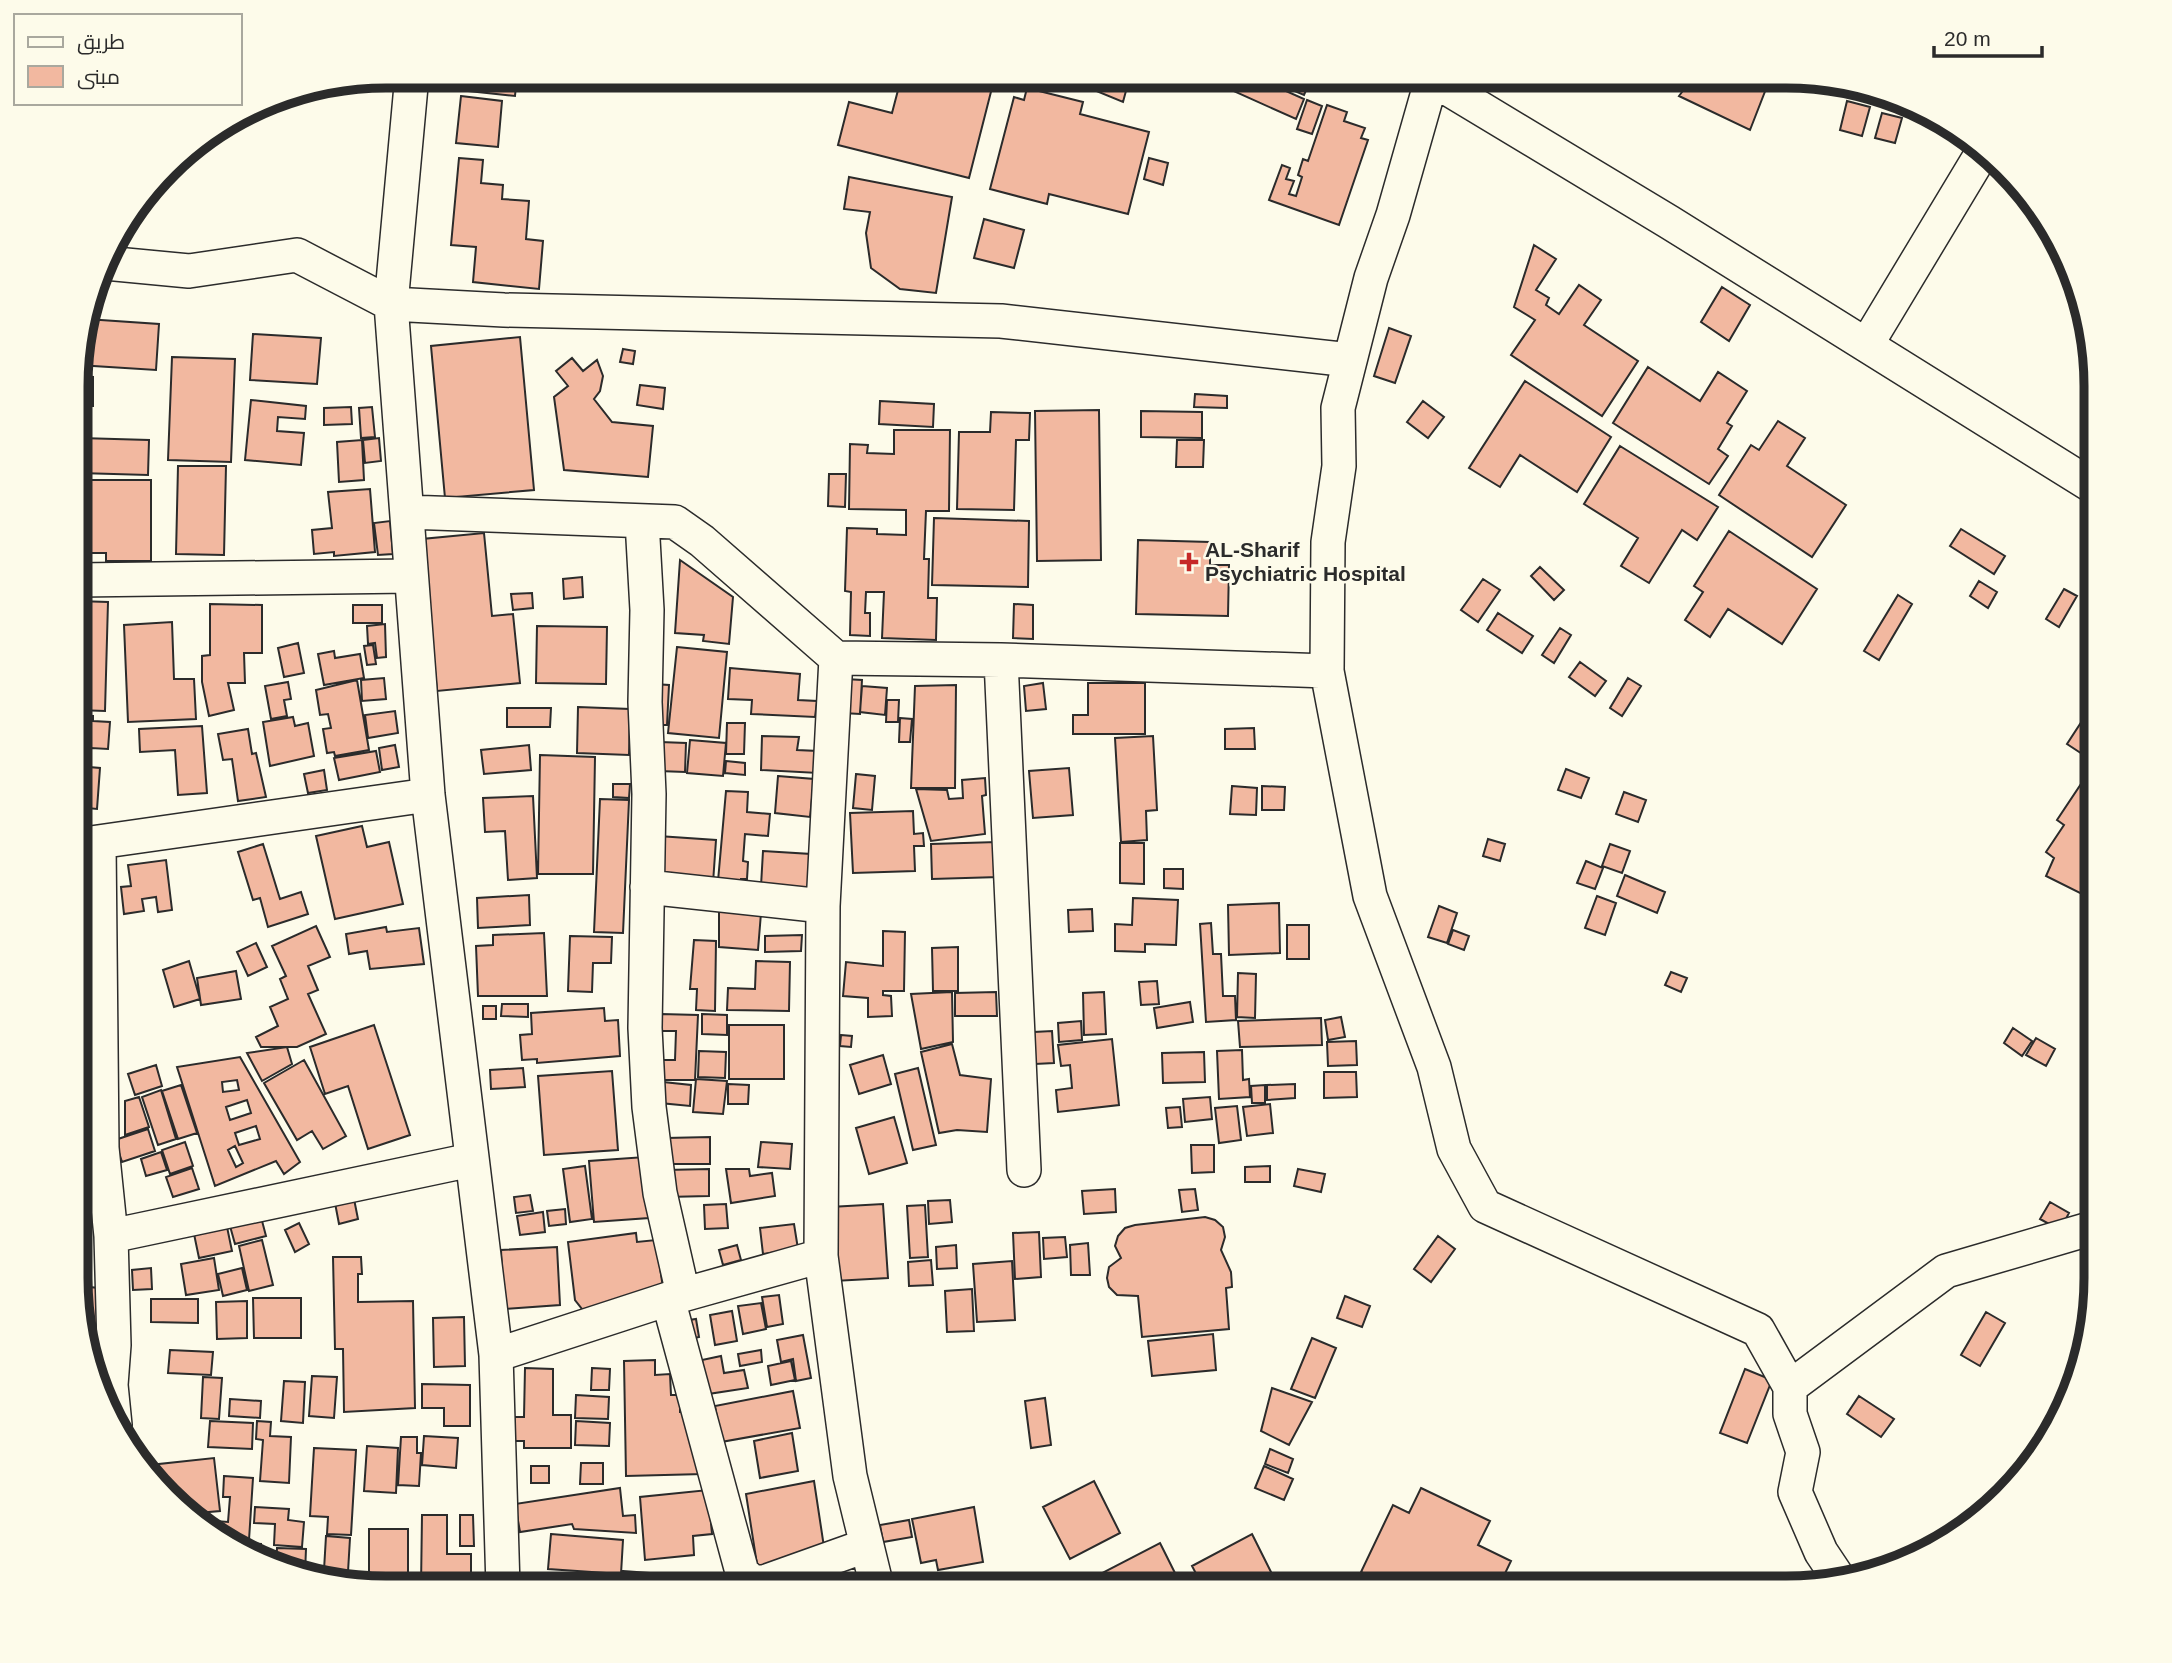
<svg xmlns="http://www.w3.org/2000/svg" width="2172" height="1663" font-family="Arial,Cairo,sans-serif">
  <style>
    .building { fill: #f2b8a0; stroke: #2b2b2b; stroke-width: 2; fill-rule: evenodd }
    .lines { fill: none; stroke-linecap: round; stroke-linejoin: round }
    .minor-casing { stroke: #2b2b2b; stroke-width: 36 }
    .minor { stroke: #fdfbea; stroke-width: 33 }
    .poi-dot { fill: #c62828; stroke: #fdfbea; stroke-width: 2.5 }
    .labels { text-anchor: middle; stroke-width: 5; stroke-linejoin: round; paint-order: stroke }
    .poi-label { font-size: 21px; font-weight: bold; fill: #2b2b2b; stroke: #fdfbea; text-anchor: start }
    .rim { fill: none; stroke: #2b2b2b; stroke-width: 9 }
  </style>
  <rect width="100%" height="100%" fill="#fdfbea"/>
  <path class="building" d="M471,75H517L515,96L469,91Z
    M902,75L919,79L920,75L995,76L969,178L838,145L849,102L892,113Z
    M1060,76H1130L1123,102Z
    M1221,76H1252L1304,99L1296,119L1218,84Z
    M1259,76H1304L1311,79L1304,95Z
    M1674,76H1771L1750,130L1679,96L1682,92L1674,85Z
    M1027,88L1083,102L1080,114L1149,132L1128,214L1049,194L1047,204L990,189L1014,97L1024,100Z
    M461,96L502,101L498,147L456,143Z
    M1307,100L1322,106L1312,134L1297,129Z
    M1847,101L1870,107L1862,136L1840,130Z
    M1327,105L1347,112L1344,121L1365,128L1361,138L1368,140L1339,225L1269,200L1282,165L1290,168L1286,179L1294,181L1289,194L1296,196L1302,177L1298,175L1303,159L1308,161Z
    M1882,113L1902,118L1895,143L1875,138Z
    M459,158L483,160L481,183L503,185L502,199L529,201L526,239L543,241L539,289L473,282L476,247L451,245Z
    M1149,158L1168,163L1163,185L1144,179Z
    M849,177L952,197L936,293L900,289L871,268L866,233L870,212L844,209Z
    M984,219L1024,230L1014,268L974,258Z
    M1534,245L1556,259L1536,290L1549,298L1546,305L1559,314L1579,285L1601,300L1584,325L1638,361L1602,416L1511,355L1535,320L1514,307Z
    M1722,287L1750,305L1729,341L1701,322Z
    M86,319L159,324L156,370L78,365V344Z
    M1389,328L1411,336L1395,383L1374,376Z
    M253,334L321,338L317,384L250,380Z
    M520,337L534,490L445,498L431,346Z
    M623,349L635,351L633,364L620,362Z
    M172,357L235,359L231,462L168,460Z
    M572,358L583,371L597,360L603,376L600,391L594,399L612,422L653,426L648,477L564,470L554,397L568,386L556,371Z
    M1648,367L1700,401L1718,372L1747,391L1727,423L1732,426L1718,449L1728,456L1709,484L1613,423Z
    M79,376L93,377V406H78Z
    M1525,381L1611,437L1577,492L1520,455L1500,487L1469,468Z
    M640,385L665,388L663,409L637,405Z
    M1195,394L1227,396V408L1194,407Z
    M251,400L306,406L305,419L278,417L277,431L304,433L301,465L245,460Z
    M880,401L934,404L933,427L879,424Z
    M1423,401L1444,417L1428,438L1407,422Z
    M351,407L352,424L324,425V408Z
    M372,407L375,437L361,438L359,408Z
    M1099,410L1101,560L1037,561L1035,411Z
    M1141,411L1202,412V438L1141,437Z
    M991,412L1030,413L1029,440H1016L1014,510L957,509L959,432H990Z
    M1778,421L1805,438L1787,466L1846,505L1812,557L1719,495L1751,445L1759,450Z
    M894,430H950L949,511H926L924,559H929L928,598H937L936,640L882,638L884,592H866L865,613H870V636L850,635L851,592L845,591L847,528L877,529V534L906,535V510L849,509L850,444L868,445L867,453L894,454Z
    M80,438L149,440L148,475L79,473Z
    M379,438L381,461L365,463L363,440Z
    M362,440L364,480L339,482L337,442Z
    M1177,440H1204L1203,467H1176Z
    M1620,446L1718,507L1697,540L1682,530L1649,583L1621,566L1638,538L1584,504Z
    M178,466H226L224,555L176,554Z
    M829,474H846L845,507L828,506Z
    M78,480H151V561H106V553H78Z
    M370,489L375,552L334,556V552L314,554L312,530L332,528L328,492Z
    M934,518L1029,521L1028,587L932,585Z
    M390,521L393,554L378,555L374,523Z
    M1961,529L2005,556L1994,574L1950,546Z
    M1729,531L1817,589L1782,644L1728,609L1710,637L1685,620L1703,592L1694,586Z
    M484,533L492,616L513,614L520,683L437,691L422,539Z
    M1138,540L1210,542V565H1229L1228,616L1136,614Z
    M680,560L733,597L729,644L703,641L704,635L675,633Z
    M1540,567L1564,590L1554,600L1531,576Z
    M582,577L583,597L564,599L563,579Z
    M1483,579L1500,590L1478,622L1461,610Z
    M1979,581L1997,592L1988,608L1970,596Z
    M2064,589L2077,596L2059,627L2046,619Z
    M532,593L533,608L513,610L511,594Z
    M1898,595L1912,604L1879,660L1864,651Z
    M77,601L108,602L105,711L77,710Z
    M210,604L262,605V653H244L245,683H228L234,710L209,716L202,682V656L210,655Z
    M1014,604L1033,605V639L1013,638Z
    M353,605H382V623H353Z
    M1498,613L1533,636L1522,653L1487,630Z
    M172,622L174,679H194L196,719L128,722L124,625Z
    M385,624L386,657L377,658L375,643L368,644L367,626Z
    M537,626L607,627L606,684L536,683Z
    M1560,628L1571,635L1554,663L1542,655Z
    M298,643L304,673L284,677L278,648Z
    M373,645L376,664L367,665L364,646Z
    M677,647L727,652L719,738L668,733Z
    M334,651L335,658L360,654L364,678L324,685L318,654Z
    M1580,662L1606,681L1595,696L1569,677Z
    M730,668L800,674L798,700L817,701L815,717L751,714L752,700L728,699Z
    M384,678L386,699L362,701L361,680Z
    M1628,678L1641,686L1622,716L1610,708Z
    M845,679L862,680L860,714L843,713Z
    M357,680L369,750L335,756L334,752L327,753L323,729L331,728L328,714L320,715L316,690Z
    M288,682L291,699L284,700L287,716L271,719L265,686Z
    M1043,683L1046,709L1026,711L1024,686Z
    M1088,683H1145V734H1073V715H1088Z
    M653,684L669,685L667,725H651Z
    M956,685L955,788H911L915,686Z
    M862,686L887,688L885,715L860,712Z
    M2097,698L2096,763L2067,744Z
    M887,700H899L898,722H886Z
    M578,707L630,709L629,755L577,753Z
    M507,708H551L550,727H507Z
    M395,711L398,733L368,738L365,715Z
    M77,715L93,716V721L110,722L108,749L91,748L90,767L77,766Z
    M293,717L295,726L308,723L314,756L270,766L263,722Z
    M900,718L912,719L910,742H899Z
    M727,723H745L744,754H726Z
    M202,726L207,793L178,795L175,750L140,752L139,729Z
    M1254,728L1255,749H1225V729Z
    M248,729L252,754L256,753L266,797L238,801L232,759L223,760L218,734Z
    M762,736L799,737L797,750L818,751V773L761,770Z
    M1153,736L1157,810L1146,811L1147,840L1121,842L1115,738Z
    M690,740L726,743L723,776L687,773Z
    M660,742L686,743L685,772L659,771Z
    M395,745L399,767L382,770L379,748Z
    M529,745L531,770L484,774L481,750Z
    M376,751L380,772L339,780L334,758Z
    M540,755L595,757L593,874H538Z
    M726,761L745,763V775L725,773Z
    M77,766L100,768L97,809L77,807Z
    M1069,768L1073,815L1033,818L1029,771Z
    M1566,769L1589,778L1581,798L1558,790Z
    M324,770L327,790L308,793L304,774Z
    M856,774L875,776L872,810L853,808Z
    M778,776L814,779L810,817L775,813Z
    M985,778L986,795L982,796L985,834L931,841L916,789L947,790L949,799L963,798L962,780Z
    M2083,781L2096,790V901L2046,876L2054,858L2046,852L2064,825L2057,820Z
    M613,784H630L629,798L613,797Z
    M1232,786L1257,788L1256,815L1230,814Z
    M1262,786L1285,787L1284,810H1262Z
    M726,791L748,792L747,812L770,814L768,836L745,834L743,861L748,862L747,879H741V883L718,881Z
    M1624,792L1646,800L1638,822L1616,814Z
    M533,796L537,878L508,880L505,831L485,832L483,798Z
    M600,799L629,800L623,933L594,932Z
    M913,811L914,834L923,833L924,846H914L915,871L853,873L850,813Z
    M362,826L367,847L389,842L403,904L335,919L316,836Z
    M658,836L716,840L713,883L655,880Z
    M1488,839L1505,844L1500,861L1483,856Z
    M997,842L999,877L932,879L931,844Z
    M1120,843H1144V884L1120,883Z
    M263,844L280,899L301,892L308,914L268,927L260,898L253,900L238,852Z
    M1610,844L1630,851L1622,873L1602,866Z
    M763,851L811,854L809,889L761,886Z
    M166,860L172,910L158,912L156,897L142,899L144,911L124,914L121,887L131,886L128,865Z
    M1586,861L1603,868L1595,889L1577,883Z
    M1164,869H1183V889L1164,888Z
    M1625,875L1665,892L1657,913L1617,896Z
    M77,890L84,978L77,979Z
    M529,895L530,925L478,928L477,898Z
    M1597,896L1616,903L1605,935L1585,928Z
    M1133,898L1178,900L1176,945L1145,944V952L1115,951V924L1132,925Z
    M1279,903L1280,953L1229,955L1228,905Z
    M1439,906L1457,913L1447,943L1428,937Z
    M1092,909L1093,931L1069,932L1068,910Z
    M719,910L761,913L758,950L719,947Z
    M1211,923L1213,954H1221L1223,996H1235L1236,1020L1206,1022L1200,924Z
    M1287,925H1309V959H1287Z
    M316,926L330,957L308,966L318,990L308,994L326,1034L297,1047H261L256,1037L278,1026L270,1007L288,999L280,979L286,976L272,946Z
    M386,927L387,932L419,928L424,964L370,969L367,951L349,954L346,934Z
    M1453,930L1469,936L1464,950L1448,944Z
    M883,931L905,932L904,991H883V995L891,996L892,1016L868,1017V998L843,996L846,962L883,966Z
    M544,933L547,996H478L476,946L493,945V935Z
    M802,935L801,951L765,952V936Z
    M570,936L612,937L611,963H593L592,992L568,991Z
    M694,940L716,941L715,1011L696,1010L697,989H690Z
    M256,943L267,967L248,976L237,952Z
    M958,947V991H933L932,948Z
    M189,961L200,999L174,1007L163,970Z
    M756,961L790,962L789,1011L727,1010L728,988L755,989Z
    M236,971L241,999L201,1005L197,978Z
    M1671,972L1687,978L1681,992L1665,985Z
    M1238,973L1256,974L1255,1018L1237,1017Z
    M1157,981L1159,1004L1141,1005L1139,982Z
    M952,992L953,1042L921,1049L911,994Z
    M996,992L997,1016H955V993Z
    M1104,992L1106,1034L1084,1035L1083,993Z
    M1190,1002L1193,1022L1157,1028L1154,1008Z
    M502,1004H528V1017L501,1016Z
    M483,1006H496V1019H483Z
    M604,1008L605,1021L618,1020L620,1056L537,1063V1059L522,1060L520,1035L532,1034L531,1013Z
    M661,1014L698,1015L695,1080H657L658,1060H675L676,1031H661Z
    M702,1014L727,1015V1035L702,1034Z
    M1341,1017L1345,1037L1328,1040L1325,1020Z
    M1321,1018L1322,1045L1240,1047L1238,1021Z
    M1081,1021L1082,1040L1059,1042L1058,1023Z
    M374,1025L410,1135L368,1149L348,1086L325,1094L310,1047Z
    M729,1025H784V1079H729Z
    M2013,1028L2032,1041L2022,1056L2004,1043Z
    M1052,1031L1054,1063L1035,1064L1034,1032Z
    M841,1035L852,1036L851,1047L840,1046Z
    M2036,1038L2055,1049L2046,1066L2026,1055Z
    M1112,1039L1119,1105L1058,1112L1056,1090L1072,1088L1070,1065L1061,1066L1058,1045Z
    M1356,1041L1357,1065L1328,1066L1327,1042Z
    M952,1044L960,1075L991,1079L987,1132L957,1130L939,1133L921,1052Z
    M287,1047L292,1064L262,1081L247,1053Z
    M1242,1050L1243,1080L1249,1079L1250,1097L1219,1099L1217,1051Z
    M699,1051L726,1052L725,1078L698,1077Z
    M1204,1052L1205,1082L1163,1083L1162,1053Z
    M883,1055L891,1084L859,1094L850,1065Z
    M240,1057L300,1162L284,1174L276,1161L215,1186L177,1067ZM237,1080L239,1090L223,1092L222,1082ZM247,1100L251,1113L230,1120L226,1107ZM256,1126L260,1139L239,1145L235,1133ZM235,1146L243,1163L236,1167L228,1150Z
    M304,1060L346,1136L323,1149L312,1131L297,1140L264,1083Z
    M156,1065L162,1086L135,1095L128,1074Z
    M523,1068L525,1087L491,1089L490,1070Z
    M918,1068L936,1145L913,1150L895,1074Z
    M612,1071L618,1150L544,1155L538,1076Z
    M1324,1072H1356L1357,1097L1324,1098Z
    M696,1079L727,1081L723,1114L693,1112Z
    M663,1082L691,1085L690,1106L660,1103Z
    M728,1084L749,1085L748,1104H728Z
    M1295,1084V1098L1267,1100V1085Z
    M181,1085L197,1133L178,1139L162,1091Z
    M1265,1085V1103H1252L1251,1086Z
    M161,1090L176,1139L158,1145L142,1097Z
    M76,1093H80L81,1117H76Z
    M139,1097L149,1127L125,1135V1101Z
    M1210,1097L1212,1119L1185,1122L1183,1099Z
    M1270,1104L1273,1133L1247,1136L1243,1107Z
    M1237,1106L1241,1140L1219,1143L1215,1108Z
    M1180,1107L1182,1127L1168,1128L1166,1108Z
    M894,1117L907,1163L869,1174L856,1128Z
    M148,1129L155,1151L122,1162L115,1140Z
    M710,1137V1164H666V1138Z
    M185,1142L193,1166L170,1174L162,1150Z
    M761,1142L792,1144L790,1169L758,1167Z
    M1191,1145H1214V1172L1192,1173Z
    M161,1152L167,1170L146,1176L141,1159Z
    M645,1157L649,1218L594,1222L589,1161Z
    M91,1162L95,1224L76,1226V1163Z
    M585,1166L592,1219L570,1222L563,1169Z
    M1270,1166V1182H1245V1167Z
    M192,1168L199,1189L173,1197L166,1177Z
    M709,1169V1196L666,1197V1170Z
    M726,1169H749L750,1176L772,1173L775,1196L731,1203Z
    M1298,1169L1325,1174L1321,1192L1294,1186Z
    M1115,1189L1116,1212L1084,1214L1082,1191Z
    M1195,1189L1198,1210L1182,1212L1179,1190Z
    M530,1195L533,1211L516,1213L514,1197Z
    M354,1199L358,1219L339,1224L335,1203Z
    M950,1200L952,1222L929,1224L928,1201Z
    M2050,1202L2069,1213L2060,1230L2040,1219Z
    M726,1204L728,1228L705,1229L704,1205Z
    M883,1204L888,1278L834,1281L830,1207Z
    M925,1205L928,1257L910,1258L907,1206Z
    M565,1209L566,1224L549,1226L547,1211Z
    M543,1212L545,1232L520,1235L517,1216Z
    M261,1217L266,1236L235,1244L230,1226Z
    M1205,1217L1215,1220L1223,1227L1225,1237L1221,1250L1231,1272L1232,1287L1226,1288L1229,1329L1142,1337L1138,1296L1117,1295L1109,1287L1107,1278L1109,1267L1121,1258L1115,1246L1118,1236L1125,1228L1135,1225Z
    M299,1223L309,1244L295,1252L285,1230Z
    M794,1224L798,1249L763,1254L760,1228Z
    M227,1227L232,1251L199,1258L194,1234Z
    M1039,1232L1041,1277L1015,1279L1013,1233Z
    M636,1233L637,1242L656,1240L663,1288L586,1314L575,1300L568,1242Z
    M1438,1236L1455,1249L1431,1282L1414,1269Z
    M1065,1237L1067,1257L1044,1259L1043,1238Z
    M262,1240L273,1285L249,1291L239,1246Z
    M1088,1243L1090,1275H1071L1070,1245Z
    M737,1245L741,1260L723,1265L719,1250Z
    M956,1245L957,1268L937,1269L936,1247Z
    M557,1247L560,1305L504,1309L501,1250Z
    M333,1257H361L362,1274H358V1302L413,1301L415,1408L344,1412L343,1349H335Z
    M214,1258L219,1290L186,1295L181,1264Z
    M931,1260L933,1285L909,1286L908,1262Z
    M1012,1261L1015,1320L977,1322L973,1264Z
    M151,1268L152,1289L133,1290L132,1270Z
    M242,1268L247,1290L223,1296L218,1274Z
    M76,1286L100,1288L97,1336L86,1335Z
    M972,1289L974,1331L947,1332L945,1291Z
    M779,1295L783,1324L767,1327L762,1297Z
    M1345,1296L1370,1306L1362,1327L1337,1318Z
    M253,1298H301V1338H254Z
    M151,1299H198V1323L151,1322Z
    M247,1301V1338L217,1339L216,1302Z
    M761,1303L766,1329L743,1334L738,1306Z
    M732,1311L737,1341L715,1345L710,1315Z
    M1986,1312L2005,1323L1980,1366L1961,1355Z
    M464,1317L465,1366L434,1367L433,1318Z
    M696,1319L699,1337L686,1340L682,1321Z
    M1213,1334L1216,1370L1152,1376L1148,1341Z
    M803,1335L811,1378L796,1381L793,1359L781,1362L777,1340Z
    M1312,1338L1336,1348L1315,1398L1291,1389Z
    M170,1350L213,1352L211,1375L168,1373Z
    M761,1350L762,1362L740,1366L738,1354Z
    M721,1356L724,1373L744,1370L748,1388L708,1394L702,1360Z
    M655,1360V1375L670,1374L671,1395H680V1412L694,1411L703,1474L626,1476L624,1361Z
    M791,1361L795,1380L771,1385L768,1366Z
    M525,1368L553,1369V1415H571V1448H524V1441H513V1417H524Z
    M592,1368L610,1369L609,1390H591Z
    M1745,1369L1772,1380L1747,1443L1720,1433Z
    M312,1376L337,1377L334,1418L309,1416Z
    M203,1377L222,1378L219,1419L201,1418Z
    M284,1381L305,1382L303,1423L281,1421Z
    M422,1384L470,1385V1426H444V1408H422Z
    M1272,1388L1312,1402L1289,1445L1261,1431Z
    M793,1391L800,1428L721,1442L715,1406Z
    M576,1395L609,1397L608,1419L575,1418Z
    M1859,1396L1894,1419L1881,1437L1847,1414Z
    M1045,1398L1051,1445L1031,1448L1025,1401Z
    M230,1399L261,1401L260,1418L229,1416Z
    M210,1421L253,1423L252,1449L208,1447Z
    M257,1421L271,1422L270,1436L291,1437L289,1483L260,1481L263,1440L256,1439Z
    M576,1421L610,1423L609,1446L575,1445Z
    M792,1433L798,1471L760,1478L754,1441Z
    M424,1436L458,1438L456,1468L422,1465Z
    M401,1437H417V1453H421L419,1486L398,1485Z
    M367,1446L398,1448L396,1493L364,1491Z
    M314,1448L356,1450L351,1535L327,1534L328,1517L310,1516Z
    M1270,1449L1293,1459L1288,1473L1265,1464Z
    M214,1458L220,1511L186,1514L151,1472L150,1465Z
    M581,1463H603V1484H580Z
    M531,1466H549V1483H531Z
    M1264,1466L1293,1479L1284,1500L1255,1488Z
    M224,1476L253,1478L249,1540L226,1539L203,1525V1520L228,1522L230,1497H223Z
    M814,1481L824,1547L758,1571L746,1494Z
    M1094,1481L1120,1533L1070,1559L1043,1507Z
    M620,1488L623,1516L635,1515L636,1533L574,1529L572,1524L520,1532L515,1504Z
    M1421,1488L1490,1521L1478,1545L1511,1561L1498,1588H1373L1377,1580L1361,1572L1393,1505L1409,1513Z
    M708,1490L712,1534L693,1536L694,1555L645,1560L640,1497Z
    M255,1507L289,1509L288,1520L304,1522L302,1547L274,1545L275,1524L254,1523Z
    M974,1507L983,1562L938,1570L936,1560L921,1563L912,1519Z
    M422,1515H447V1554H471V1587H421Z
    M460,1515H473L474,1546H460Z
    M909,1520L912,1537L883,1542L880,1525Z
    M369,1529H408V1587H369Z
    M551,1534L623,1540L621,1574L548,1569Z
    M1252,1534L1279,1588L1203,1587L1192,1566Z
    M326,1536L350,1538L348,1572L324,1570Z
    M231,1542L261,1544L260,1560Z
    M1160,1543L1182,1587H1077V1586Z
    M277,1548L306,1549L305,1573L276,1566Z
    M623,1571L649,1573L648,1587H622Z
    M844,1571L850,1587H801Z
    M532,1573L574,1576L573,1587H531Z
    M658,1576L706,1578V1587H658Z
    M916,1583L967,1587H917Z"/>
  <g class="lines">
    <g class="minor-casing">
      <path id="minor" d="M412,75L391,304L428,795L496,1355L503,1587
        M1427,76L1669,222L2097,489
        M1432,78L1393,215L1371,278L1338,408L1339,466L1328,542L1327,671L1370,896L1434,1067L1454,1149L1485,1206L1758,1330L1790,1387L1946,1271L2096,1227
        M105,263L189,271L297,255L391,304L504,310L1001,321L1350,360
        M1867,344L1985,148
        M407,512L675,522L702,541L836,658L1001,660L1327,671
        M642,521L647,610L645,702L649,794L645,1028L649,1107L660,1193L683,1294
        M77,580L411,576
        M836,658L823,906L821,1256L850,1476L877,1587
        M1001,660L1024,1170
        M99,842L102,1148L111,1236L114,1345L111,1385L115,1425
        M77,845L428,795
        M647,887L823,906
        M111,1236L471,1160
        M668,1299L742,1572L751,1581L764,1582L865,1546
        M496,1355L668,1299L821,1256
        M1790,1387V1414L1803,1452L1795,1492L1821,1552L1837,1576"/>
    </g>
    <use href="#minor" class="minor"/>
  </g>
  <path class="poi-dot" d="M1185.5 551.5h7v7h7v7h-7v7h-7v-7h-7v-7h7z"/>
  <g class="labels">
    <g class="poi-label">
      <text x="1205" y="557">AL-Sharif<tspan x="1205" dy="24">Psychiatric Hospital</tspan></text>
    </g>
  </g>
  <path d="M0 0H2172V1663H0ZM386 88H1786A298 298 0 0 1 2084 386V1278A298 298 0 0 1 1786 1576H386A298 298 0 0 1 88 1278V386A298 298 0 0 1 386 88Z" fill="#fdfbea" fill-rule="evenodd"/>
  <path class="rim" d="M386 88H1786A298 298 0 0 1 2084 386V1278A298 298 0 0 1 1786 1576H386A298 298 0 0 1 88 1278V386A298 298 0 0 1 386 88Z"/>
  <rect x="14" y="14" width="228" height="91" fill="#fdfbea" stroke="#a9a89e" stroke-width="2"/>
  <rect x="28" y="37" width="35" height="10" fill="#fdfbea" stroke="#a9a89e" stroke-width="2"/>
  <text x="77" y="49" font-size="21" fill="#2b2b2b">طريق</text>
  <rect x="28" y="66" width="35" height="21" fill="#f2b8a0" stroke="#a9a89e" stroke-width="2"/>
  <text x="77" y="84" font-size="21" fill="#2b2b2b">مبنى</text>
  <path d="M1934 46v10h108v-10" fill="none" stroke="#2b2b2b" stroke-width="3.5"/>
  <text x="1944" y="46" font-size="21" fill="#2b2b2b" stroke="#fdfbea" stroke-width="5" paint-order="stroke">20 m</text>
</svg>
